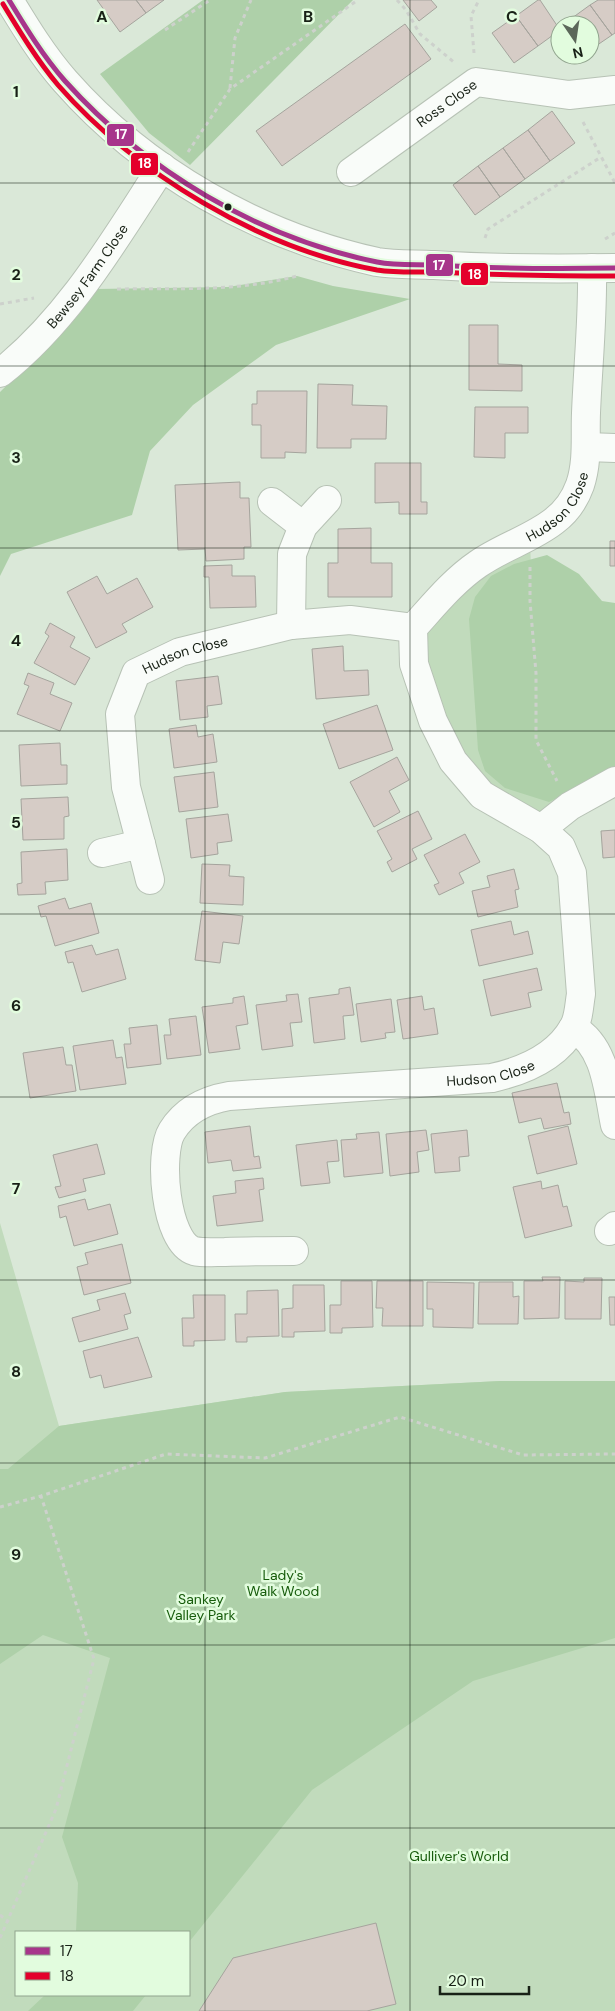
<svg xmlns="http://www.w3.org/2000/svg" width="615" height="2011" font-family="'DM Sans',sans-serif">
  <style>
    .green { fill: #c1dbbc; fill-rule: evenodd }
    .forest { fill: #aed0a9 }
    .building { fill: #d6ccc6; stroke: #a5a49d }
    .lines { fill: none; stroke-linecap: round; stroke-linejoin: round }
    .street-casing { stroke: #b7c2b5; stroke-width: 30 }
    .secondary-casing { stroke: #b7c2b5; stroke-width: 30 }
    .path { stroke: #cdd1cc; stroke-width: 3; stroke-dasharray: 4 4; stroke-linecap: butt }
    .street { stroke: #f9fcf9; stroke-width: 28 }
    .secondary { stroke: #f9fcf9; stroke-width: 28 }
    .bus-1-casing { stroke: #e2fcde; stroke-width: 9 }
    .bus-2-casing { stroke: #e2fcde; stroke-width: 9 }
    .bus-1 { stroke: #a7358b; stroke-width: 5 }
    .bus-2 { stroke: #e4002b; stroke-width: 5 }
    .grid { fill: none; stroke: #182116; stroke-width: 1; stroke-opacity: 0.55 }
    .bus-dot { fill: #182116; stroke: #e2fcde; stroke-width: 2 }
    .labels { text-anchor: middle; stroke-width: 5; stroke-linejoin: round; paint-order: stroke }
    .street-label { font-size: 14px; fill: #182116; stroke: #e2fcde }
    .park-label { font-size: 14px; fill: #175c0c; stroke: #e2fcde }
    .grid-label { font-size: 16px; text-anchor: middle; font-weight: bold; fill: #182116; stroke: #e2fcde; stroke-width: 5; stroke-linejoin: round; paint-order: stroke }
    .line-badge { stroke: #e2fcde; stroke-width: 2 }
    .badge-label { font-size: 14px; text-anchor: middle; font-weight: bold; fill: #fff }
  </style>
  <rect width="100%" height="100%" fill="#dae8d8"/>
  <path class="green" d="M530,537L536,740L570,806L541,829L453,761L413,628Z
    M0,1223L59,1426L285,1392L500,1381H615V2011H0ZM16,1932H189V1995H16Z"/>
  <path class="forest" d="M203,0H353L190,165L149,133L100,74Z
    M297,276L333,286L410,299L276,345L193,405L150,451L132,515L11,554L0,576V392L80,313L96,289L228,287Z
    M547,555L579,574L602,601L615,603V769L549,802L505,788L485,771L478,750L469,619L475,597L491,576L514,564Z
    M500,1381H615V1638L473,1681L312,1790L189,1942V1932H76L78,1883L62,1837L110,1658L43,1635L0,1664V1469H8L59,1426L285,1392Z
    M45,1995H146L133,2011H28Z"/>
  <path class="building" d="M97,0H136L146,13L120,32Z
    M136,0H164L146,13Z
    M403,0H431L437,7L419,21Z
    M538,0H540L560,30L538,46L516,16Z
    M598,0H615V33L612,35L590,5Z
    M590,5L612,35L590,50V25H571L568,21Z
    M516,16L538,46L514,63L492,33Z
    M405,24L431,59L282,166L256,131Z
    M552,111L575,143L550,161L528,130Z
    M528,130L550,161L525,179L503,148Z
    M503,148L525,179L500,197L478,166Z
    M478,166L500,197L475,215L453,185Z
    M469,325H498V364L522,365V391L469,390Z
    M318,384L353,385L352,405L387,406L386,439H351V448H317Z
    M257,391H307L306,453L285,452V458H261V425H252V404H257Z
    M475,407H528V433H505V458L474,457Z
    M375,463H421V502H427V514H399V502L375,503Z
    M240,482V498H249L251,547H244V559L206,561L205,549L178,550L175,485Z
    M371,528V563H392V597H328V563H338V529Z
    M610,541H615V566H610Z
    M232,565V576H255L256,607L210,608L209,577H204V566Z
    M97,576L107,594L137,578L153,607L122,624L127,632L96,648L67,592Z
    M50,623L75,637L70,647L90,658L75,685L34,663L49,636L45,633Z
    M343,646L344,671L368,670L369,695L316,699L312,649Z
    M28,673L54,683L50,694L72,703L60,731L17,714L29,686L24,684Z
    M218,676L222,704L207,706L208,717L180,720L176,681Z
    M377,705L393,750L339,769L323,724Z
    M196,725L198,737L213,734L217,762L174,768L169,729Z
    M60,743L61,765H67V784L21,786L19,745Z
    M397,757L409,780L389,791L400,812L374,827L350,782Z
    M214,772L218,807L179,812L174,777Z
    M68,797L69,816L64,817V839L23,840L21,799Z
    M418,811L432,839L412,849L417,859L392,872L387,862L392,859L377,831Z
    M228,814L232,841L217,843L218,854L191,858L186,819Z
    M615,830V857L603,858L601,831Z
    M465,834L480,862L459,873L464,883L439,895L434,885L439,883L424,855Z
    M67,849L68,880L45,882L46,894L18,895L17,884L22,883L21,852Z
    M202,864L230,865L229,876L244,877L243,905L200,903Z
    M514,869L519,889L515,890L518,907L478,917L472,891L490,887L487,876Z
    M65,898L69,909L91,903L99,933L55,946L46,916L41,917L38,906Z
    M202,911L243,916L239,944L223,942L220,963L195,960Z
    M511,921L514,935L528,931L533,954L479,966L471,930Z
    M92,945L96,955L118,949L126,979L82,992L73,962L68,963L65,952Z
    M537,968L542,990L528,993L531,1007L491,1016L483,980Z
    M350,987L354,1015L343,1016L345,1039L314,1043L309,998L339,994V989Z
    M298,994L302,1022L290,1023L293,1046L262,1050L256,1005L287,1001L286,995Z
    M244,996L248,1024L236,1026L240,1049L209,1053L202,1007L233,1003V998Z
    M422,996L424,1010L434,1008L438,1034L403,1039L397,1000Z
    M391,999L395,1032L385,1033L386,1038L361,1042L356,1004Z
    M196,1016L201,1055L167,1059L164,1035H171L169,1019Z
    M157,1025L161,1064L127,1068L124,1044H131L129,1028Z
    M113,1040L116,1058L122,1057L126,1084L80,1090L73,1046Z
    M63,1047L66,1065H72L76,1091L30,1098L23,1053Z
    M557,1083L564,1113L569,1112L571,1124L544,1129L541,1118L519,1123L512,1093Z
    M250,1126L254,1157L259,1156L261,1168L233,1171L231,1160L208,1163L205,1132Z
    M568,1126L577,1164L537,1174L528,1136Z
    M426,1130L429,1150L417,1152L419,1172L390,1176L386,1134Z
    M467,1130L469,1156L459,1157L460,1171L435,1173L431,1134Z
    M379,1132L383,1173L344,1177L341,1140L357,1139L356,1134Z
    M337,1140L339,1161L327,1162L330,1183L301,1186L296,1145Z
    M97,1144L105,1174L83,1179L86,1191L59,1198L55,1187L61,1186L53,1155Z
    M263,1178L264,1189L259,1190L263,1221L217,1226L213,1196L236,1193L235,1181Z
    M541,1181L542,1189L558,1185L563,1207L567,1206L572,1226L525,1238L513,1187Z
    M85,1199L88,1210L110,1204L118,1234L74,1246L66,1216L60,1218L58,1206Z
    M122,1244L131,1283L84,1295L77,1267L88,1264L85,1253Z
    M542,1277H560L559,1318L524,1319V1281H543Z
    M584,1278H602L601,1319H565V1281L584,1282Z
    M341,1281H372L373,1327L342,1328V1333H330V1305H341Z
    M377,1281H423V1326H382L383,1308H376Z
    M427,1282L474,1283L473,1328L433,1327V1309H427Z
    M479,1282H513V1297L519,1296L518,1324H478Z
    M293,1285H324L325,1331L294,1332V1337H282V1309L293,1308Z
    M278,1290L279,1336L247,1337V1342H236L235,1314H247V1291Z
    M125,1293L131,1313L124,1315L128,1329L79,1342L72,1318L100,1310L97,1300Z
    M193,1295H225V1340L194,1341V1346H183L182,1318H194Z
    M609,1297H615V1325H610Z
    M138,1337L152,1377L104,1388L101,1375L90,1378L83,1351Z
    M376,1923L396,2004L367,2011H199L233,1958Z"/>
  <g class="lines">
    <g class="street-casing">
      <g id="street">
        <path id="s1" d="M351,172L476,82L569,95L615,90"/>
        <path id="s2" d="M0,373C69,319 115,239 162,167"/>
        <path d="M587,447L615,448"/>
        <path d="M272,502L303,526"/>
        <path d="M291,625L292,554L303,526L327,500"/>
        <path d="M541,829L570,806L615,781"/>
        <path id="s3" d="M141,844L126,787L120,714L136,673L180,652L291,625L350,620L413,628"/>
        <path d="M102,853L141,844L150,880"/>
        <path d="M573,1028C606,1046 608,1091 615,1125"/>
        <path d="M609,1231L615,1226"/>
        <path id="s4" d="M294,1251C271,1251 248,1251 225,1252C215,1252 203,1253 194,1251C165,1242 158,1153 172,1131C185,1110 206,1100 229,1096L492,1078C523,1071 556,1058 573,1028C579,1019 579,1005 581,994L572,873L561,847L541,829L482,795L453,761L433,721L414,664L413,628C433,606 453,581 478,564C502,547 531,539 554,521C566,512 575,499 580,485C588,461 585,437 586,413C588,364 593,317 592,268"/>
      </g>
    </g>
    <g class="secondary-casing">
      <path id="secondary" d="M9,0C26,28 43,56 65,81C145,172 259,236 377,262C395,265 415,264 434,265C494,269 554,269 615,268"/>
    </g>
    <path class="path" d="M397,0L406,10L420,34L455,63
      M165,30L210,0
      M474,53L471,16L479,0
      M230,88L235,38L251,0
      M583,122L615,183
      M188,152L230,89L358,0
      M485,238L488,229L601,157
      M605,239L615,233
      M117,289C176,288 239,292 297,276
      M0,304L34,298
      M530,567V601L536,673V740L557,781
      M0,1507L41,1496L166,1454L265,1458L400,1417L523,1455L615,1454
      M0,1915L9,1922
      M0,1938L56,1809L94,1659L41,1496"/>
    <use href="#street" class="street"/>
    <use href="#secondary" class="secondary"/>
    <g class="bus-1-casing">
      <path id="bus-1" d="M9,0C26,28 43,56 65,81C145,170 258,238 377,262C397,266 417,264 437,265C497,269 556,269 615,268"/>
    </g>
    <g class="bus-2-casing">
      <path id="bus-2" d="M3,4C20,32 37,60 58,85C135,173 261,249 377,270C396,273 415,272 434,272C494,275 554,276 615,276"/>
    </g>
    <use href="#bus-1" class="bus-1"/>
    <use href="#bus-2" class="bus-2"/>
  </g>
  <path class="grid" d="M205,0V2011M410,0V2011M0,183H615M0,366H615M0,548H615M0,731H615M0,914H615M0,1097H615M0,1280H615M0,1463H615M0,1645H615M0,1828H615"/>
  <circle class="bus-dot" cx="228" cy="207" r="4.5"/>
  <g class="labels">
    <g class="street-label">
      <text dy="5" stroke="none"><textPath href="#s1" startOffset="118">Ross Close</textPath></text>
      <text dy="5" stroke="none"><textPath href="#s2" startOffset="131">Bewsey Farm Close</textPath></text>
      <text dy="5" stroke="none"><textPath href="#s4" startOffset="1318">Hudson Close</textPath></text>
      <text dy="5" stroke="none"><textPath href="#s3" startOffset="229">Hudson Close</textPath></text>
      <text dy="5" stroke="none"><textPath href="#s4" startOffset="562">Hudson Close</textPath></text>
    </g>
    <g class="park-label">
      <text x="283" y="1580">Lady's<tspan x="283" dy="16">Walk Wood</tspan></text>
      <text x="201" y="1604">Sankey<tspan x="201" dy="16">Valley Park</tspan></text>
      <text x="459" y="1861">Gulliver's World</text>
    </g>
  </g>
  <g class="grid-label">
    <text x="102" y="22">A</text>
    <text x="308" y="22">B</text>
    <text x="512" y="22">C</text>
    <text x="16" y="97">1</text>
    <text x="16" y="280">2</text>
    <text x="16" y="463">3</text>
    <text x="16" y="646">4</text>
    <text x="16" y="828">5</text>
    <text x="16" y="1011">6</text>
    <text x="16" y="1194">7</text>
    <text x="16" y="1377">8</text>
    <text x="16" y="1560">9</text>
  </g>
  <g class="line-badge">
    <rect x="106" y="123" width="29" height="24" rx="5" fill="#a7358b"/>
    <rect x="130" y="152" width="29" height="24" rx="5" fill="#e4002b"/>
    <rect x="425" y="253" width="29" height="24" rx="5" fill="#a7358b"/>
    <rect x="460" y="262" width="29" height="24" rx="5" fill="#e4002b"/>
  </g>
  <g class="badge-label">
    <text x="121" y="139">17</text>
    <text x="145" y="168">18</text>
    <text x="439" y="270">17</text>
    <text x="475" y="279">18</text>
  </g>
  <rect x="15" y="1931" width="175" height="65" fill="#e2fcde" stroke="#91a48e"/>
  <rect x="25" y="1947" width="25" height="8" fill="#a7358b" stroke="#91a48e"/>
  <text x="60" y="1956" font-size="15" fill="#182116">17</text>
  <rect x="25" y="1972" width="25" height="8" fill="#e4002b" stroke="#91a48e"/>
  <text x="60" y="1981" font-size="15" fill="#182116">18</text>
  <g transform="translate(575 40) rotate(167)"><circle r="24" fill="#e2fcde" stroke="#91a48e"/>
  <path d="M0-4L9 19L0 12L-9 19Z" fill="#5c675a"/>
  <text y="-8" font-size="14" font-weight="bold" text-anchor="middle" fill="#182116">N</text>
  </g>
  <path d="M440 1986v8h89v-8" fill="none" stroke="#182116" stroke-width="2.5"/>
  <text x="448" y="1986" font-size="15" fill="#182116" stroke="#e2fcde" stroke-width="4" paint-order="stroke">20 m</text>
</svg>
